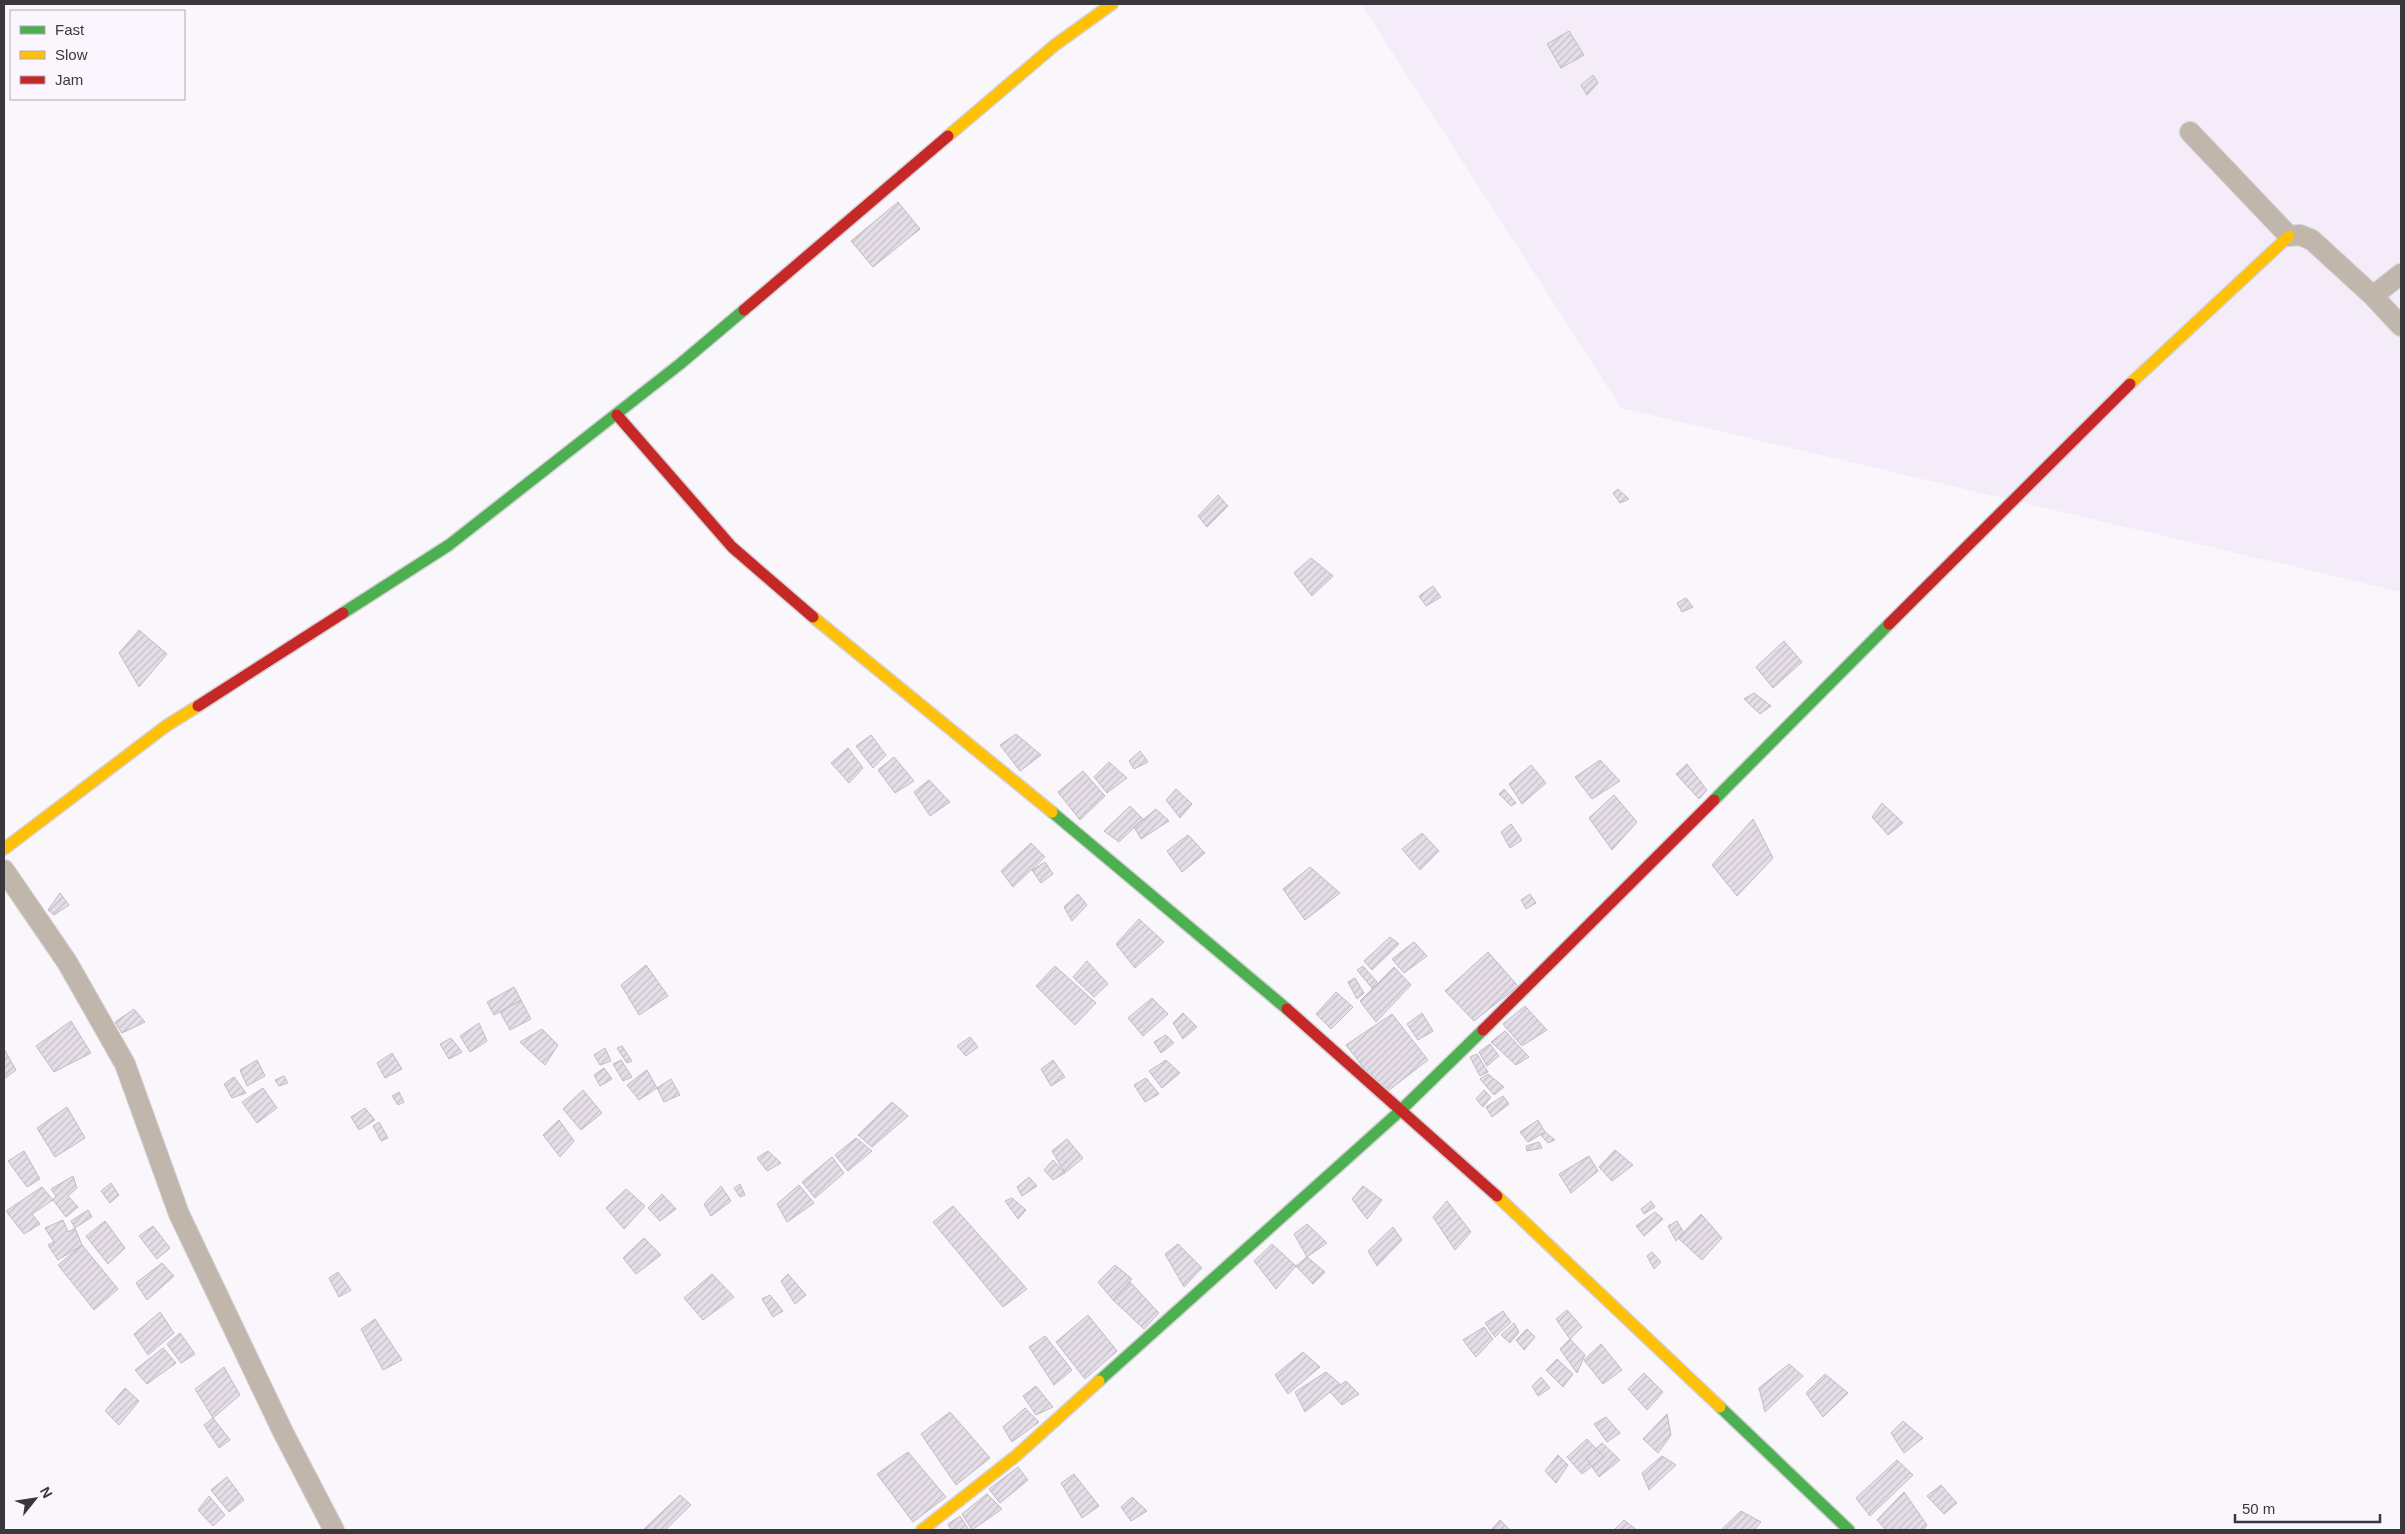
<svg xmlns="http://www.w3.org/2000/svg" width="2405" height="1534" font-family="Helvetica,sans-serif">
  <style>
    .built { fill: #f5ecf9 }
    .building { fill: url(#building-hatch); stroke: #c0bdc2 }
    .lines { fill: none; stroke-linecap: round; stroke-linejoin: round }
    .street-casing { stroke: #d4d2d5; stroke-width: 22 }
    .fast-casing { stroke: #d4d2d5; stroke-width: 14 }
    .slow-casing { stroke: #d4d2d5; stroke-width: 14 }
    .jam-casing { stroke: #d4d2d5; stroke-width: 14 }
    .street { stroke: #c0b6ab; stroke-width: 20 }
    .fast { stroke: #4caf50; stroke-width: 11 }
    .slow { stroke: #ffc107; stroke-width: 11 }
    .jam { stroke: #c62828; stroke-width: 11 }
  </style>
  <defs>
    <pattern id="building-hatch" width="6" height="6" patternUnits="userSpaceOnUse" patternTransform="scale(1.25)"><rect width="6" height="6" fill="#e5dde7"/><path d="M-1 1l2-2M0 6l6-6M5 7l2-2" fill="none" stroke="#c5bec7"/></pattern>
  </defs>
  <rect width="100%" height="100%" fill="#faf7fc"/>
  <path class="built" d="M1361,4H2401V592L1621,408Z"/>
  <path class="building" d="M1569,31L1584,55L1561,68L1547,44Z
    M1593,75L1598,83L1587,95L1581,85Z
    M898,202L920,229L873,267L851,241Z
    M1618,489L1629,499L1620,503L1613,493Z
    M1218,495L1228,506L1207,527L1198,516Z
    M1311,558L1333,576L1312,596L1294,573Z
    M1433,586L1441,597L1426,606L1419,596Z
    M1686,598L1693,607L1682,612L1677,603Z
    M139,630L167,654L139,687L119,653Z
    M1784,641L1802,662L1773,688L1756,667Z
    M1754,693L1771,706L1760,714L1744,699Z
    M1016,734L1041,755L1020,771L1000,745Z
    M871,735L886,755L873,768L856,746Z
    M848,748L863,768L849,783L831,763Z
    M1140,751L1148,762L1134,769L1129,761Z
    M894,757L914,781L895,793L878,770Z
    M1600,760L1620,781L1592,799L1575,777Z
    M1109,762L1127,778L1107,793L1094,777Z
    M1687,764L1707,790L1699,799L1676,774Z
    M1531,765L1546,783L1522,804L1509,784Z
    M1083,771L1105,796L1080,820L1058,792Z
    M929,780L950,802L930,816L914,792Z
    M1176,789L1192,804L1180,818L1166,800Z
    M1504,789L1516,803L1511,806L1499,794Z
    M1614,795L1637,822L1612,850L1589,818Z
    M1882,803L1903,823L1888,835L1872,817Z
    M1130,806L1143,819L1119,842L1104,831Z
    M1156,809L1169,821L1141,839L1134,827Z
    M1753,819L1773,858L1737,896L1712,865Z
    M1511,824L1522,840L1510,848L1501,832Z
    M1422,833L1439,851L1420,870L1402,849Z
    M1188,835L1205,853L1182,872L1167,851Z
    M1031,843L1045,857L1013,887L1001,871Z
    M1045,862L1053,874L1041,883L1032,870Z
    M1310,867L1340,893L1305,920L1283,889Z
    M60,893L69,905L54,915L48,910Z
    M1078,894L1087,905L1072,921L1064,907Z
    M1530,894L1536,903L1526,909L1521,900Z
    M1139,919L1164,942L1135,968L1116,944Z
    M1390,937L1399,944L1372,970L1364,961Z
    M1414,942L1427,956L1404,973L1392,959Z
    M1488,952L1518,986L1474,1021L1445,991Z
    M1087,961L1108,984L1094,997L1073,977Z
    M646,965L668,996L639,1015L621,985Z
    M1055,966L1096,1003L1075,1025L1036,986Z
    M1363,966L1377,982L1372,988L1357,970Z
    M1394,967L1411,985L1376,1022L1360,1001Z
    M1355,978L1364,993L1357,999L1348,982Z
    M514,987L521,1000L494,1015L487,1002Z
    M1336,992L1353,1007L1331,1029L1316,1014Z
    M1152,998L1168,1014L1143,1036L1128,1018Z
    M521,1000L531,1019L510,1030L500,1012Z
    M1525,1006L1547,1030L1522,1046L1503,1024Z
    M134,1009L145,1022L122,1033L115,1022Z
    M1183,1013L1197,1027L1183,1039L1173,1023Z
    M1422,1013L1433,1031L1418,1040L1407,1024Z
    M1392,1014L1428,1060L1384,1094L1346,1045Z
    M71,1021L91,1053L54,1072L36,1046Z
    M479,1023L487,1041L470,1052L460,1036Z
    M542,1029L558,1045L545,1065L520,1042Z
    M1505,1031L1529,1057L1516,1065L1491,1042Z
    M1166,1035L1174,1043L1161,1053L1154,1042Z
    M970,1037L978,1047L966,1056L957,1046Z
    M451,1038L462,1052L449,1059L440,1044Z
    M1490,1044L1499,1056L1487,1066L1479,1052Z
    M622,1046L632,1061L627,1063L617,1048Z
    M605,1048L611,1061L600,1065L594,1055Z
    M4,1049L16,1070L4,1079Z
    M392,1053L402,1069L385,1078L377,1063Z
    M1477,1054L1488,1072L1480,1076L1470,1057Z
    M257,1060L265,1076L247,1086L240,1070Z
    M621,1060L632,1077L623,1081L613,1064Z
    M1053,1060L1065,1077L1051,1086L1041,1069Z
    M1166,1060L1180,1073L1162,1088L1149,1071Z
    M604,1068L612,1079L600,1086L594,1075Z
    M647,1070L657,1088L639,1100L627,1085Z
    M1488,1074L1504,1087L1494,1095L1480,1079Z
    M284,1076L288,1083L279,1086L275,1080Z
    M234,1077L246,1093L232,1098L224,1084Z
    M1146,1078L1159,1094L1145,1102L1134,1085Z
    M671,1079L680,1095L664,1102L657,1088Z
    M263,1088L277,1108L257,1123L242,1102Z
    M583,1090L602,1113L581,1130L563,1109Z
    M1484,1090L1491,1097L1483,1107L1476,1099Z
    M399,1092L404,1102L398,1105L392,1096Z
    M1503,1096L1509,1104L1492,1117L1486,1107Z
    M892,1102L908,1116L872,1147L858,1135Z
    M67,1107L85,1138L55,1157L37,1128Z
    M365,1108L375,1120L359,1130L351,1117Z
    M559,1120L574,1141L560,1157L543,1135Z
    M1538,1120L1545,1132L1528,1142L1520,1132Z
    M379,1122L388,1138L381,1141L373,1126Z
    M1545,1132L1555,1140L1548,1143L1541,1135Z
    M856,1138L872,1151L848,1171L835,1155Z
    M1067,1139L1083,1158L1065,1173L1052,1151Z
    M1539,1142L1542,1148L1527,1151L1526,1146Z
    M1615,1150L1633,1165L1612,1181L1599,1167Z
    M24,1151L40,1179L27,1187L8,1161Z
    M768,1151L781,1163L767,1171L757,1158Z
    M1589,1156L1598,1171L1571,1193L1559,1174Z
    M832,1157L844,1173L815,1198L802,1182Z
    M1053,1160L1065,1173L1053,1180L1044,1170Z
    M73,1176L77,1188L68,1196L78,1207L66,1217L53,1200L56,1196L51,1189Z
    M1029,1177L1037,1186L1022,1196L1017,1187Z
    M111,1183L119,1195L110,1203L101,1191Z
    M740,1184L745,1195L740,1197L734,1188Z
    M799,1185L814,1203L787,1222L777,1204Z
    M721,1186L731,1201L711,1216L704,1204Z
    M1363,1186L1382,1200L1367,1219L1352,1199Z
    M42,1187L53,1200L32,1214L40,1224L24,1234L6,1211Z
    M626,1189L645,1206L624,1229L606,1208Z
    M662,1194L676,1209L660,1221L648,1208Z
    M1012,1198L1026,1210L1018,1219L1005,1201Z
    M1447,1201L1471,1232L1455,1250L1433,1217Z
    M1651,1201L1655,1207L1644,1214L1641,1209Z
    M953,1206L1027,1289L1003,1307L933,1222Z
    M88,1210L92,1217L75,1228L71,1221Z
    M1655,1212L1663,1219L1644,1236L1636,1226Z
    M1701,1214L1722,1238L1702,1260L1678,1238Z
    M63,1220L68,1232L75,1228L82,1245L58,1260L48,1245L54,1242L45,1228Z
    M105,1221L125,1248L108,1264L86,1236Z
    M1677,1221L1684,1233L1676,1241L1668,1226Z
    M1307,1224L1327,1243L1307,1257L1294,1234Z
    M153,1226L170,1248L157,1259L139,1236Z
    M1393,1227L1402,1240L1377,1266L1368,1251Z
    M644,1238L661,1255L636,1274L623,1258Z
    M1178,1244L1202,1268L1184,1287L1165,1254Z
    M1272,1244L1296,1266L1276,1289L1254,1261Z
    M82,1245L118,1289L94,1310L58,1265Z
    M1652,1252L1661,1262L1654,1269L1647,1256Z
    M1307,1257L1325,1272L1313,1284L1296,1266Z
    M162,1263L174,1276L147,1300L136,1283Z
    M1115,1265L1132,1279L1113,1300L1098,1282Z
    M338,1272L351,1290L339,1297L329,1278Z
    M712,1274L734,1297L703,1320L684,1298Z
    M788,1274L806,1295L795,1304L781,1281Z
    M1130,1282L1159,1313L1144,1329L1113,1300Z
    M770,1295L783,1311L773,1317L762,1299Z
    M1567,1310L1582,1327L1570,1339L1556,1319Z
    M1503,1311L1511,1322L1495,1337L1485,1323Z
    M160,1312L174,1333L148,1355L134,1334Z
    M1088,1315L1117,1351L1085,1379L1056,1342Z
    M375,1319L402,1360L383,1370L361,1329Z
    M1514,1323L1519,1332L1510,1343L1501,1335Z
    M1484,1327L1493,1339L1476,1357L1463,1340Z
    M1527,1329L1535,1337L1524,1350L1516,1340Z
    M180,1333L195,1354L181,1363L167,1344Z
    M1045,1336L1072,1370L1054,1385L1029,1347Z
    M1570,1339L1585,1355L1577,1373L1560,1349Z
    M1601,1344L1622,1370L1603,1384L1584,1360Z
    M163,1348L176,1363L147,1384L135,1370Z
    M1303,1352L1320,1367L1288,1394L1275,1375Z
    M1557,1359L1573,1374L1563,1387L1546,1370Z
    M1789,1364L1803,1376L1765,1412L1759,1388Z
    M224,1367L240,1395L213,1418L195,1389Z
    M1326,1372L1340,1384L1305,1412L1295,1392Z
    M1644,1373L1663,1392L1647,1410L1628,1389Z
    M1825,1374L1848,1393L1823,1417L1806,1393Z
    M1541,1377L1550,1388L1538,1396L1532,1386Z
    M1346,1381L1359,1394L1342,1405L1330,1392Z
    M1036,1386L1053,1407L1036,1415L1023,1396Z
    M125,1388L139,1401L119,1425L105,1411Z
    M1025,1408L1039,1422L1012,1442L1003,1427Z
    M950,1412L990,1458L956,1485L921,1434Z
    M1667,1414L1671,1435L1658,1453L1643,1439Z
    M1606,1417L1620,1433L1607,1442L1594,1424Z
    M213,1418L230,1440L219,1448L204,1425Z
    M1903,1421L1923,1438L1904,1453L1891,1433Z
    M1587,1439L1604,1457L1582,1474L1567,1457Z
    M1602,1443L1620,1460L1599,1477L1586,1458Z
    M908,1452L946,1497L913,1522L877,1474Z
    M1558,1455L1568,1465L1556,1483L1545,1471Z
    M1662,1456L1676,1465L1649,1490L1642,1473Z
    M1897,1460L1913,1475L1870,1516L1856,1498Z
    M1018,1467L1028,1480L1000,1503L989,1489Z
    M1074,1474L1099,1506L1082,1518L1061,1483Z
    M227,1477L244,1500L229,1512L211,1490Z
    M1941,1485L1957,1503L1944,1514L1927,1496Z
    M1904,1492L1927,1525L1923,1530H1886L1877,1520Z
    M987,1494L1002,1509L972,1530L962,1514Z
    M680,1495L691,1505L665,1530H643Z
    M209,1496L225,1515L213,1526L198,1510Z
    M1132,1497L1147,1511L1131,1521L1121,1507Z
    M1741,1511L1761,1522L1754,1530H1721Z
    M960,1516L969,1530H951L948,1524Z
    M1500,1520L1510,1530H1491Z
    M1624,1520L1637,1530H1614Z"/>
  <g class="lines">
    <g class="street-casing">
      <path id="street" d="M2190,132L2289,236L2300,235L2312,240L2373,296L2401,326
        M2373,296L2401,274
        M4,870L67,962L125,1064L179,1214L283,1432L334,1530"/>
    </g>
    <g class="fast-casing">
      <path id="fast" d="M343,613L449,545L680,364L744,310
        M1714,800L1889,624
        M1052,812L1287,1009
        M1099,1381L1400,1111L1483,1030
        M1720,1407L1849,1530"/>
    </g>
    <g class="slow-casing">
      <path id="slow" d="M948,136L1055,45L1112,4
        M2130,384L2289,236
        M813,617L1052,812
        M4,849L166,726L198,706
        M1497,1196L1720,1407
        M922,1530L1017,1455L1099,1381"/>
    </g>
    <g class="jam-casing">
      <path id="jam" d="M744,310L948,136
        M617,415L732,547L813,617
        M1889,624L2130,384
        M198,706L343,613
        M1287,1009L1497,1196
        M1483,1030L1714,800"/>
    </g>
    <use href="#street" class="street"/>
    <use href="#fast" class="fast"/>
    <use href="#slow" class="slow"/>
    <use href="#jam" class="jam"/>
  </g>
  <rect width="2405" height="1534" fill="none" stroke="#3b383d" stroke-width="10"/>
  <rect x="10" y="10" width="175" height="90" fill="#fbf5fe" stroke="#aea9b1"/>
  <rect x="20" y="26" width="25" height="8" fill="#4caf50" stroke="#aea9b1"/>
  <text x="55" y="35" font-size="15" fill="#3b383d">Fast</text>
  <rect x="20" y="51" width="25" height="8" fill="#ffc107" stroke="#aea9b1"/>
  <text x="55" y="60" font-size="15" fill="#3b383d">Slow</text>
  <rect x="20" y="76" width="25" height="8" fill="#c62828" stroke="#aea9b1"/>
  <text x="55" y="85" font-size="15" fill="#3b383d">Jam</text>
  <g transform="translate(35 1499) rotate(60)" stroke="#fbf5fe" stroke-width="4" paint-order="stroke">
  <path d="M0-4L9 19L0 12L-9 19Z" fill="#3b383d"/>
  <text y="-8" font-size="14" font-weight="bold" text-anchor="middle" fill="#3b383d">N</text>
  </g>
  <path d="M2235 1514v8h145v-8" fill="none" stroke="#3b383d" stroke-width="2.5"/>
  <text x="2242" y="1514" font-size="15" fill="#3b383d" stroke="#fbf5fe" stroke-width="4" paint-order="stroke">50 m</text>
</svg>
